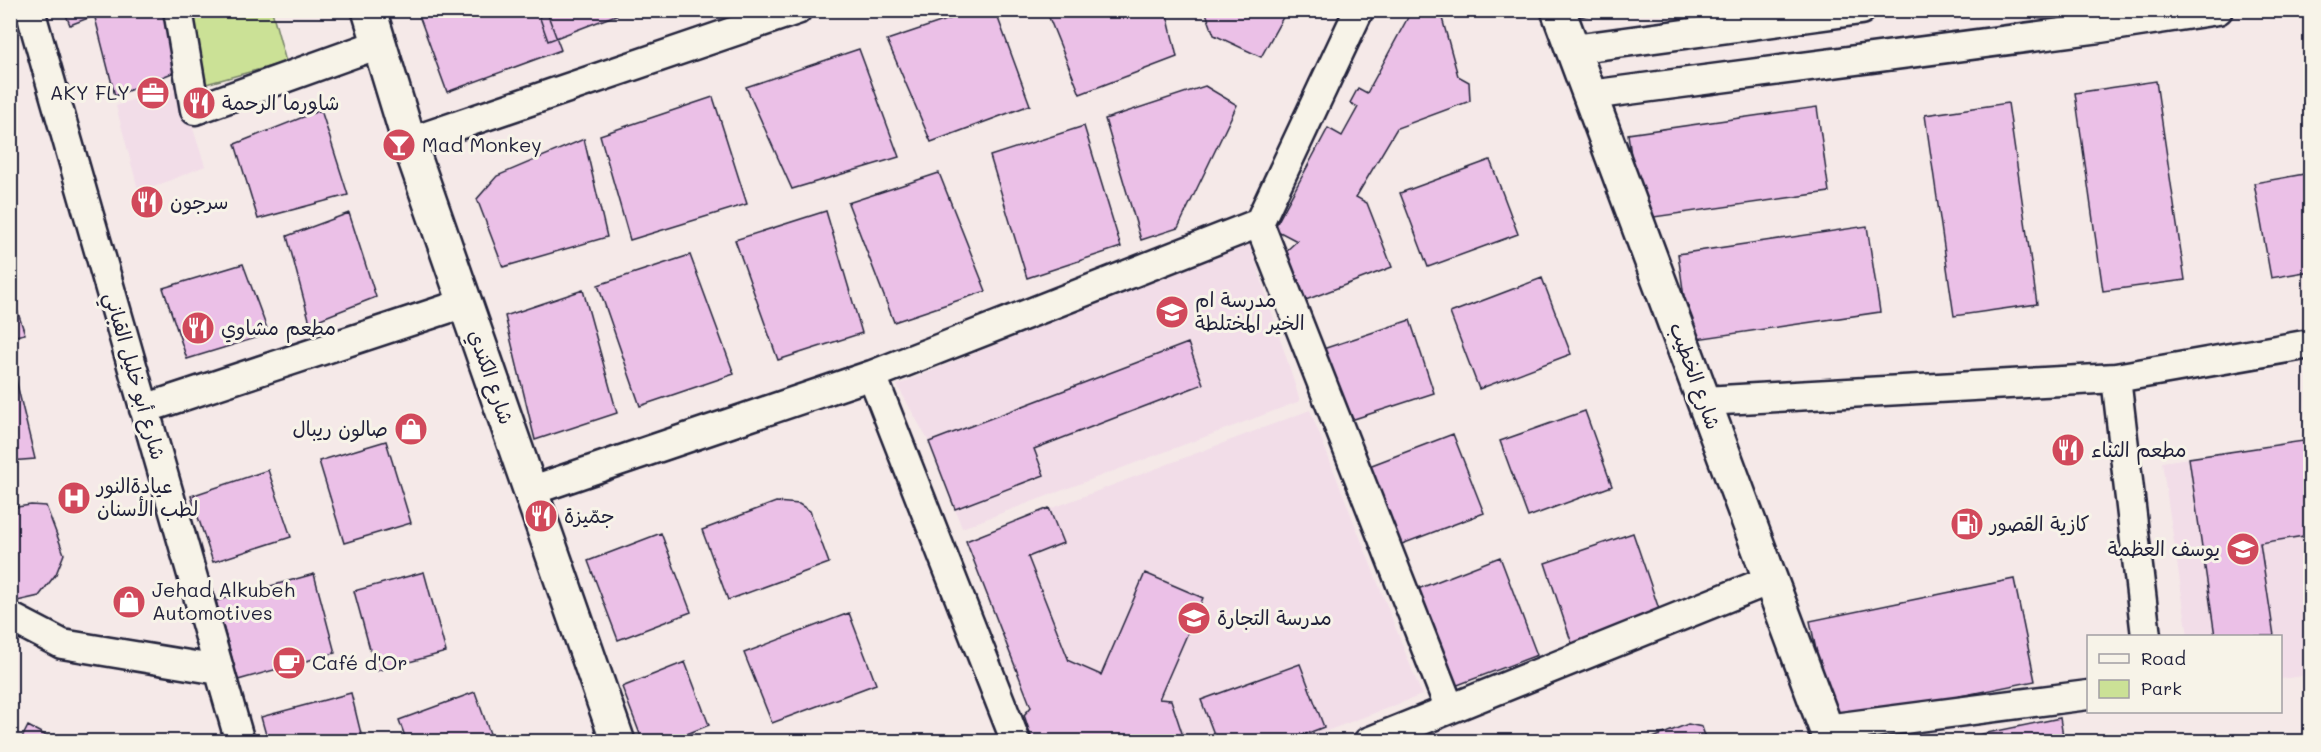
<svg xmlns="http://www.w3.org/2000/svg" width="2321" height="752" font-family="Mali,'Playpen Sans Arabic',sans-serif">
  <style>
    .built { fill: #f2dde8 }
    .green { fill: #cbe196; stroke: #768268; stroke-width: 1.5 }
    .building { fill: #ebc0e7; stroke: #22223b; stroke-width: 1.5 }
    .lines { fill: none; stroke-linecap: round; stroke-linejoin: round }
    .minor-casing { stroke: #22223b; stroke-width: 33 }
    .secondary-casing { stroke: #22223b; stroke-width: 38 }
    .minor { stroke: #f7f3e8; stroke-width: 28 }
    .secondary { stroke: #f7f3e8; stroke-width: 33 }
    .labels { text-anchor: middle; stroke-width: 6; stroke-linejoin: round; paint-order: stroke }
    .poi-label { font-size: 20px; fill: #22223b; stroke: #f7f3e8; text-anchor: start }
    .street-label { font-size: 20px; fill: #22223b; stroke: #f7f3e8 }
  </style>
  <rect width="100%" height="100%" fill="#f5e9e8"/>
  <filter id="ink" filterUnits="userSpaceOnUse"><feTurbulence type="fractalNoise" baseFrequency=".0167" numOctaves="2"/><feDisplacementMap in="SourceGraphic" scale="12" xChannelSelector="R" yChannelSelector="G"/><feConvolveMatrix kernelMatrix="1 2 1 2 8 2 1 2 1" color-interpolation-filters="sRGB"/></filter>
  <g filter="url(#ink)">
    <path class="built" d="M178,82L205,166L139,193L116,106Z
      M1249,240L1300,401L962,528L929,442L897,385Z
      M1310,410L1422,695L1300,741H1045L966,541Z
      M2310,440V675L2281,679L2280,636H2188L2162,462Z"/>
    <path class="green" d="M186,11H272L286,62L206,84Z"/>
    <path class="building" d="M64,10H109L70,25Z
      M93,10H163L182,69L115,96Z
      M417,10H546L561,50L447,92Z
      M537,10H629L548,41Z
      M976,10H995L1030,105L931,142L887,40Z
      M1046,10H1166L1177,57L1080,94Z
      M1205,10H1287L1261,57L1214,35Z
      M1412,10H1429L1442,18L1458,76L1469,82L1470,101L1397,128L1356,197L1367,203L1392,267L1298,303L1285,252L1297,241L1274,229L1328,128L1342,136L1358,107L1350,103L1358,88L1367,93Z
      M1570,10H1604L1573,19Z
      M859,49L899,157L792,189L746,87Z
      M2156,81L2185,280L2103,291L2075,93Z
      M1205,86L1237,105L1178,228L1141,240L1105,119Z
      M713,97L747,204L630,240L600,135Z
      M2008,103L2037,304L1954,316L1925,115Z
      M1817,107L1829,192L1640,219L1628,134Z
      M321,110L348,195L258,219L235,144Z
      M1084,126L1121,247L1027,278L990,156Z
      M584,139L607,237L503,267L477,199L497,176Z
      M1490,160L1518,234L1428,267L1400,193Z
      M939,173L986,291L894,322L848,203Z
      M2310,173V271L2271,278L2254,183Z
      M826,211L862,333L778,360L735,240Z
      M349,213L376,297L310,323L287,236Z
      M1867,226L1880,312L1690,340L1678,254Z
      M690,255L734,374L640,406L598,285Z
      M243,264L269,334L187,359L163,288Z
      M1542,278L1571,354L1479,389L1450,313Z
      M10,289L25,334L10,337Z
      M583,290L617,413L535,440L505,316Z
      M1410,320L1434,393L1348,421L1323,349Z
      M1188,343L1203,384L1034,449L1044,475L955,509L929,442Z
      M16,380L35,459L10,461V381Z
      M1585,411L1612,486L1528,517L1500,441Z
      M1453,434L1484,513L1394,547L1364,468Z
      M2310,440V535L2260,543L2274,636H2215L2189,458Z
      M386,441L411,523L344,543L319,461Z
      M268,470L291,537L213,562L191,496Z
      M776,502L799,504L810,511L829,563L728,600L702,530Z
      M31,505L46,506L64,554L56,574L39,596L13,602L10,601V508Z
      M1049,508L1063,543L1028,557L1069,661L1101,675L1145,573L1203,598L1159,699L1171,700L1185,742H1033L1024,715L1031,707L966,541Z
      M661,533L691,612L618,640L588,561Z
      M1633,533L1661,615L1572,644L1545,563Z
      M1500,557L1537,655L1447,689L1410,592Z
      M424,572L446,652L376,671L354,591Z
      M314,574L335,653L238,680L216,601Z
      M2014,579L2035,681L1831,722L1810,621Z
      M849,613L876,684L772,723L744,653Z
      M685,662L709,725L667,742H643L622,687Z
      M1300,664L1324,727L1285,742H1217L1201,700Z
      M475,692L493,742H407L399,720Z
      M351,693L363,742H268L261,717Z
      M2060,718L2064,742H1943Z
      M1688,724L1702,727L1707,742H1643Z
      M28,726L58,742H20Z"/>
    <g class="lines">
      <g class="minor-casing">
        <path id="minor" d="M30,10L240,742
          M178,10L195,110L379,44
          M1573,49L1861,10
          M1590,95L2100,28L2218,10
          M409,142L797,10
          M1259,223L1359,10
          M2116,378L2146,636
          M1704,401L2116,378L2310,344
          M144,409L465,303
          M530,491L872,375
          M10,617L62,644L219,670
          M1826,729L2088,695
          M1016,742L872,375L1259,223L1450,709
          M1368,742L1770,580"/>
      </g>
      <g class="secondary-casing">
        <path id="secondary" d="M369,10L409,142L618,742
          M1558,10L1831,742"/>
      </g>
      <use href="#minor" class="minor"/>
      <use href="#secondary" class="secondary"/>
    </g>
  </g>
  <defs>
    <g id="office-disc" transform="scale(1.725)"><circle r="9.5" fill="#d1495b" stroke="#f7f3e8"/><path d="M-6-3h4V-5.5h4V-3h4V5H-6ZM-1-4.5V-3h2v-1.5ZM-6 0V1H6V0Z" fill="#fff"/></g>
    <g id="restaurant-disc" transform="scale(1.725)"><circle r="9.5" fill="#d1495b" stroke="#f7f3e8"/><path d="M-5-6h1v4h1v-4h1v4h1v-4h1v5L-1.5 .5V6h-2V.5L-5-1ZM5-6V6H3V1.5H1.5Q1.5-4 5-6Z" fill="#fff"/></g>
    <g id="bar-disc" transform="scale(1.725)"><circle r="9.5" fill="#d1495b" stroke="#f7f3e8"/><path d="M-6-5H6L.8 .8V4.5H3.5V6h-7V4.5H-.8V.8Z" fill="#fff"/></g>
    <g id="school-disc" transform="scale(1.725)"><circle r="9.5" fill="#d1495b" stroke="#f7f3e8"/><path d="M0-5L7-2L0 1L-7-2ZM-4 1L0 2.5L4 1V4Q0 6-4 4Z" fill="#fff"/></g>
    <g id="shop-disc" transform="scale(1.725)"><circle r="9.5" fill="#d1495b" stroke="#f7f3e8"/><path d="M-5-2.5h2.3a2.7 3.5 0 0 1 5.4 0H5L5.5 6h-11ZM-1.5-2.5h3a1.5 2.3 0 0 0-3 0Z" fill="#fff"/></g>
    <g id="hospital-disc" transform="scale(1.725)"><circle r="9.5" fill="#d1495b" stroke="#f7f3e8"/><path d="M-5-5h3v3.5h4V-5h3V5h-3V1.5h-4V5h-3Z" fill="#fff"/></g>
    <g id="fuel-disc" transform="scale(1.725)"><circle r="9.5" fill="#d1495b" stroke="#f7f3e8"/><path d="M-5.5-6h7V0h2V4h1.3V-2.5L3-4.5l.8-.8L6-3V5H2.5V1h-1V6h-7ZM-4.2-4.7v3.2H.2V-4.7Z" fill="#fff"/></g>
    <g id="cafe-disc" transform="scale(1.725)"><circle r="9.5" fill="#d1495b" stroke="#f7f3e8"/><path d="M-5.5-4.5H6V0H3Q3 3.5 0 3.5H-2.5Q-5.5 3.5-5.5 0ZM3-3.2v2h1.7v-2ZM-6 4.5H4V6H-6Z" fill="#fff"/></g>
  </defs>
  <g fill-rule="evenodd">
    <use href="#office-disc" x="153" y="93"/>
    <use href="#restaurant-disc" x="199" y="103"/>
    <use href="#bar-disc" x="399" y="145"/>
    <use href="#restaurant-disc" x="147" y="202"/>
    <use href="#school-disc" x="1172" y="312"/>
    <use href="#restaurant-disc" x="198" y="328"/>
    <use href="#shop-disc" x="411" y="429"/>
    <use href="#restaurant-disc" x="2068" y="450"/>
    <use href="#hospital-disc" x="74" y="498"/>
    <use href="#restaurant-disc" x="541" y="516"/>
    <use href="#fuel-disc" x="1967" y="524"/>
    <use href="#school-disc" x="2243" y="549"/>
    <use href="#shop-disc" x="129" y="602"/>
    <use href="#school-disc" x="1194" y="618"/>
    <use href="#cafe-disc" x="289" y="663"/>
  </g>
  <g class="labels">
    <g class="poi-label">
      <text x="130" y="100" text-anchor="end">AKY FLY</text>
      <text x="222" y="110">شاورما الرحمة</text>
      <text x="422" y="152">Mad Monkey</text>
      <text x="170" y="209">سرجون</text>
      <text x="1195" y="307">مدرسة ام<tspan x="1195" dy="23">الخير المختلطة</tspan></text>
      <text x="221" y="335">مطعم مشاوي</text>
      <text x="388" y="436" text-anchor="end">صالون ريبال</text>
      <text x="2091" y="457">مطعم الثناء</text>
      <text x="97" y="493">عيادةالنور<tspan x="97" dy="23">لطب الأسنان</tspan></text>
      <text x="564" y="523">جمّيزة</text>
      <text x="1990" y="531">كازية القصور</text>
      <text x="2220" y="556" text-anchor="end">يوسف العظمة</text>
      <text x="152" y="597">Jehad Alkubeh<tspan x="152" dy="23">Automotives</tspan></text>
      <text x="1217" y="625">مدرسة التجارة</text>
      <text x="312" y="670">Café d'Or</text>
    </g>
    <g class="street-label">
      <text transform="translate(135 376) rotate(74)" y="7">شارع أبو خليل القباني</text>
      <text transform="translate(1695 376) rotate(70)" y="7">شارع الخطيب</text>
      <text transform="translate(491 377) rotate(71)" y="7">شارع الكندي</text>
    </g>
  </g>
  <rect width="2321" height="752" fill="none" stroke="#f7f3e8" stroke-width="36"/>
  <rect x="18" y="18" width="2285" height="716" fill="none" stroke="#22223b" stroke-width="2" filter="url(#ink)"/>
  <rect x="2087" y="635" width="195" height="78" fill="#f7f3e8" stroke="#a29fa3" stroke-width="1.5"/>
  <rect x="2099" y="654" width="30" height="9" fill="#f7f3e8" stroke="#a29fa3" stroke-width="1.5"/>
  <text x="2141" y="665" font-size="18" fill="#22223b">Road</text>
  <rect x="2099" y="680" width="30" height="18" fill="#cbe196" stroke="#a29fa3" stroke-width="1.5"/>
  <text x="2141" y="695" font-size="18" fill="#22223b">Park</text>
</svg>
